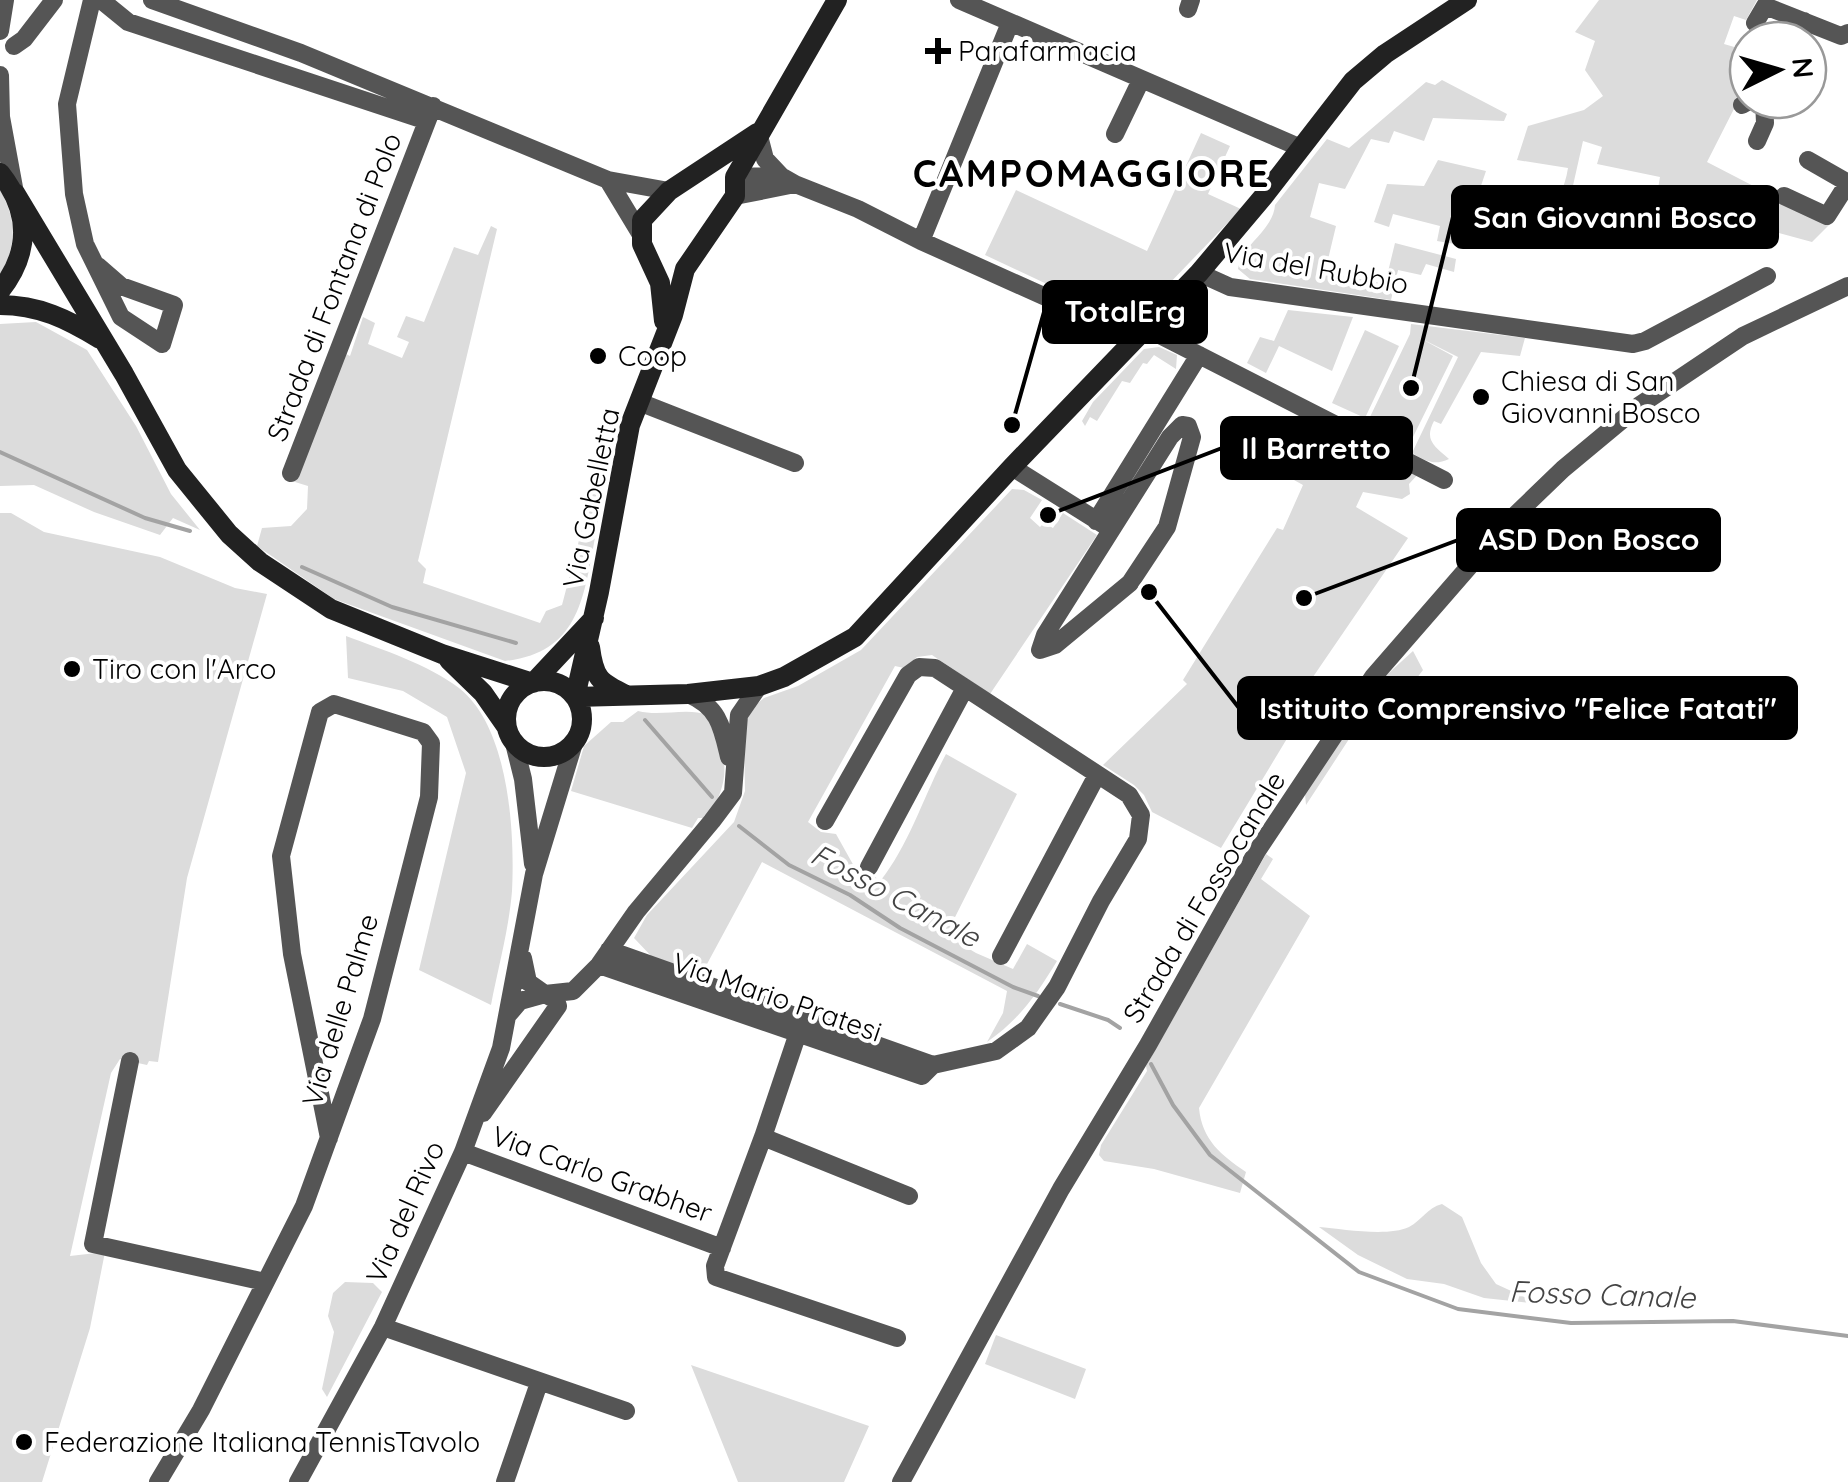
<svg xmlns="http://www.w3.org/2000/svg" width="1848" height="1482" font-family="Quicksand,sans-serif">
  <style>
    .green { fill: #dcdcdc }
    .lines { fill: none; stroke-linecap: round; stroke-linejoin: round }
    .stream { stroke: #a3a3a3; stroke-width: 4 }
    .street { stroke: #555; stroke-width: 18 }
    .secondary { stroke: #222; stroke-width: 20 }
    .poi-dot { fill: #000; stroke: #fff; stroke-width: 4 }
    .labels { text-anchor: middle; stroke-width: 8; stroke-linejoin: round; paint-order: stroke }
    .poi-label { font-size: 28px; fill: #000; stroke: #fff; text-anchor: start }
    .street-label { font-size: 28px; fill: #000; stroke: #fff }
    .water-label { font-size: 30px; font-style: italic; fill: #444; stroke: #fff }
    .district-label { font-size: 38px; font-weight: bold; letter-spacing: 2.5px; fill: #000; stroke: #fff }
    .leader { fill: none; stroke: #000; stroke-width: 4 }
    .callout-dot { fill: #000; stroke: #fff; stroke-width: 4 }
    .callout { fill: #000; stroke: #000; stroke-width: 4 }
    .callout-label { font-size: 30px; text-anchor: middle; font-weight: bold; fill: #fff }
  </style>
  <rect width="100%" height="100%" fill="#fff"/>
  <path class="green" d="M1599,0H1757L1746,20L1734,16L1724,44L1748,51V95L1739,99L1707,162L1829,225L1812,242L1656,200L1660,177L1597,164L1602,147L1583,141L1563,230L1550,226C1554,205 1565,189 1568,168L1517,160L1528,126L1584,110L1603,96L1585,70L1595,41L1575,32Z
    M1442,80L1507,114L1504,121L1433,118L1424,141L1394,131L1389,143L1371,139L1345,189L1319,183L1310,217L1336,226L1325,272L1385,284L1395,243L1456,259L1454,272L1426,264L1421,275L1398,270L1391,300L1250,279L1238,269C1242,244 1273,231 1275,205L1327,139L1349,148L1426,82L1435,85Z
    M1201,133L1230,146L1208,194L1241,209L1140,314L1117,317L985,255L1016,190L1147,251Z
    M1438,160L1486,171L1461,245L1437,241L1440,226L1393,214L1389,227L1374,222L1387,184L1424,186Z
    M0,190C17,220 17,245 0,275Z
    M491,226L497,229L418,561L426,569L423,583L540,623L546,611L562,605L593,487L606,473C602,497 598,520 594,543C583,603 576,653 505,661L334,599L257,546L262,528L291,526L307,509L308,486L295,482L344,353L350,356L363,317L375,323L368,344L402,358L409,342L397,337L406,316L424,322L454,247L478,255Z
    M1288,310L1353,317L1332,371L1279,346L1266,373L1247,363L1260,337L1274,341Z
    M36,322L87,350L136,426L171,494L200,530L173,518L160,535L94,512L34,485L0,486V324Z
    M1411,324L1525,338L1520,356L1481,352L1441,424L1434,421C1424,440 1434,446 1449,459C1434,466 1426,461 1412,453L1458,357L1418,337L1453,356L1412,439L1369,419L1410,334Z
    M1365,330L1399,346L1365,418L1332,403Z
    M1159,347L1177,355L1176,369L1154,355L1147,364L1143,363L1130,383L1122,381L1097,421L1090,417L1085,426L1082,421L1093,402L1144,349Z
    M1309,429L1367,456L1370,471L1374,451L1419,473L1409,484L1410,494L1402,499L1363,492L1356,507L1408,538L1289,712L1297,722L1221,848L1152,812L1144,795L1134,785L1103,765L1187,684L1183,680L1277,528L1283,530L1303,485L1294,480Z
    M1012,489L1024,490L1042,500L1030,518L1040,527L1044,523L1053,528L1063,513L1097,535L990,694L932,655L917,657L904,668L895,666L808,822L821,832L836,834L855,868L881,880C909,845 925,793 946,754L1017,794L946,935L976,953L1013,969L1027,944L1057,961C1037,994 1019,1020 987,1042L1003,1013L1007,991L762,862L700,977L653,958L634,938L647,915L734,822L745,791L744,739L746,722L753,707L764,698L798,686L861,650Z
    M0,513H11L44,532L160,557L235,588L267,594L187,878L158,1062L149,1061L147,1065L120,1059L111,1073L70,1256L105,1252L90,1328L42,1482H0Z
    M346,636C381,649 429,665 459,688C509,727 515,832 512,891C509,929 498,968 491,1005L419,970L466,773L447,717L403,691L348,678Z
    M1413,651L1423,670L1410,687H1383L1306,805L1305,794L1380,681Z
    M638,711C661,717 686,707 708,715C727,756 733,778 707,818H698L692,828L571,791L584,746L611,722H623Z
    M1266,854L1273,859L1261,879L1310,916L1199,1108C1202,1140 1221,1155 1246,1172L1240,1193L1154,1169L1104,1161L1099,1155L1101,1145L1147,1071L1146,1066Z
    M1442,1204L1462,1217L1481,1263L1496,1284L1540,1304L1484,1298L1444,1284L1407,1279L1358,1255L1319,1227C1342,1229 1388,1237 1409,1227C1422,1220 1427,1208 1442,1204Z
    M345,1282L373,1283L382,1292L327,1397L322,1389L334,1332L328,1316L333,1293Z
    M996,1335L1086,1369L1075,1399L985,1364Z
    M691,1365L869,1426L844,1482H738Z"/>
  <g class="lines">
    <path class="stream" d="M0,452L145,518L190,531
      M302,567L392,607L516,643
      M645,720L712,797
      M739,826L789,865L850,895L900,928L1013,987L1038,996
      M1060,1004L1108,1020L1120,1028
      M1151,1064L1173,1105L1210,1155L1359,1272L1458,1309L1571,1323L1733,1321L1848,1336"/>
    <path class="street" d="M92,0L67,104L74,194L85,244L121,317L162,344L174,305L121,286L98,266
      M101,0L128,22L427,121
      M152,0L301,53L608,180L669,191
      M959,0L1301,148
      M1188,9L1191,0
      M1755,23L1765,6L1841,36L1848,33
      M0,31L5,0
      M1794,40L1804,21
      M14,46L24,39L54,0
      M0,75L1,117L15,193
      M1742,105L1751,100
      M758,132L765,159L781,176L795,184L858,209L921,241L1137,338
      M1115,134L1141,80
      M1757,141L1765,123L1764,100
      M1808,160L1848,183
      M735,177L781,176
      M608,180L640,233
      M735,196L795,184
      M1784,196L1827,216L1848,183
      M921,241L1010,23
      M1199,273L1230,287L1633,344L1645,341L1767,276
      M1146,328L1444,480
      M639,402L795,463
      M1182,425L1188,426L1192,437L1167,527L1130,583L1055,645L1040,650L1045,635L1170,437Z
      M1012,467L1104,525
      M291,473L433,106
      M1096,521L1199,355
      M688,694C719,707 722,727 729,757
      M514,743L523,779L533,864
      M869,867L965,688
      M609,950L933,1065
      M1001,956L1097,775
      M523,958L528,982L545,994L573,991L599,965L636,912L712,821L733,793L739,715L759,686
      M599,965L922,1076L933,1065L996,1051L1028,1028L1057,987L1101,901L1138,839L1141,815L1129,795L935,668L919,667L908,675L825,821
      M802,1021L763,1137L715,1266L716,1277L897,1338
      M130,1061L93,1244L265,1282
      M483,1113L558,1006L556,1000L545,994L520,1001L508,1015
      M763,1137L909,1196
      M463,1152L722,1248
      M383,1327L626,1411
      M158,1482L201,1410L304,1206L372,1019L429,797L431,743L423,732L334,704L320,712L281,856L292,954L329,1138
      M298,1482L383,1327L463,1152L501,1048L534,874L574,743
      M505,1482L539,1383
      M901,1482L1061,1189L1148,1045L1257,851L1373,677L1507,523L1563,469L1640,405L1743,336L1848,286"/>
    <path class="secondary" d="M0,173C30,211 31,252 0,291
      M15,193L124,374L177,470L229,534L260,562L331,609L442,654L533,683L594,618
      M0,305C39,305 67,319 100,339
      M664,321L660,283L642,244V220L669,191L757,133
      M590,647C594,678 599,682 626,695
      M449,660L483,693L506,726
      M506 719a38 38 0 1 1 76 0a38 38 0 1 1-76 0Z
      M575,697L688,694L759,686L784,677L855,637L1012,467L1199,273L1263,197L1353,81L1385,54L1467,0
      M575,697L599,592L630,425L673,315L685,269L735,196V177L837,0"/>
  </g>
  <g class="poi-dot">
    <path d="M933 36h10v10h10v10h-10v10h-10v-10h-10v-10h10z"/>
    <circle cx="598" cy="356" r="10"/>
    <circle cx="1481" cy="397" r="10"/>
    <circle cx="72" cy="669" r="10"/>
    <circle cx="24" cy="1442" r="10"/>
  </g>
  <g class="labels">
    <g class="poi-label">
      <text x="958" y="61">Parafarmacia</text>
      <text x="618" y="366">Coop</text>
      <text x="1501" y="391">Chiesa di San<tspan x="1501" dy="32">Giovanni Bosco</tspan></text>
      <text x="92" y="679">Tiro con l'Arco</text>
      <text x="44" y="1452">Federazione Italiana TennisTavolo</text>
    </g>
    <g class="street-label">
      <text transform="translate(1316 268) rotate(10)" y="10">Via del Rubbio</text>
      <text transform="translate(334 287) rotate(-69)" y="10">Strada di Fontana di Polo</text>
      <text transform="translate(591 498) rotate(-78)" y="10">Via Gabelletta</text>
      <text transform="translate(1204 897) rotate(-59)" y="10">Strada di Fossocanale</text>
      <text transform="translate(777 997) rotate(19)" y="10">Via Mario Pratesi</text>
      <text transform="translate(340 1010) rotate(-73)" y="10">Via delle Palme</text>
      <text transform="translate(602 1174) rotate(20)" y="10">Via Carlo Grabher</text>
      <text transform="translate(405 1212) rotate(-66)" y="10">Via del Rivo</text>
    </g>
    <g class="water-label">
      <text transform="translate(895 896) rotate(28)" y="10">Fosso Canale</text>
      <text transform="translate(1602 1295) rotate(2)" y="10">Fosso Canale</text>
    </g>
    <g class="district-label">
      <text x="1092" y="187">CAMPOMAGGIORE</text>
    </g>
  </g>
  <path class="leader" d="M1411 388L1453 217M1012 425L1044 312M1048 515L1222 448M1304 598L1458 540M1149 592L1239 708"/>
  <g class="callout-dot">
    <circle cx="1411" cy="388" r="10"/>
    <circle cx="1012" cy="425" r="10"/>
    <circle cx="1048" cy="515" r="10"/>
    <circle cx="1304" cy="598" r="10"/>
    <circle cx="1149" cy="592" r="10"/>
  </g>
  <g class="callout">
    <rect x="1453" y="187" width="324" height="60" rx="10"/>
    <rect x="1044" y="282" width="162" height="60" rx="10"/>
    <rect x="1222" y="418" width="189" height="60" rx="10"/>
    <rect x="1458" y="510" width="261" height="60" rx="10"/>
    <rect x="1239" y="678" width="557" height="60" rx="10"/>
  </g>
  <g class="callout-label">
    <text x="1615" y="228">San Giovanni Bosco</text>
    <text x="1125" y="322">TotalErg</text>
    <text x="1316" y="459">Il Barretto</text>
    <text x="1589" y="550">ASD Don Bosco</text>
    <text x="1518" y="719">Istituito Comprensivo "Felice Fatati"</text>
  </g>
  <g transform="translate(1778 70) rotate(85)"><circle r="48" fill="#ffffff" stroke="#999999" stroke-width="2.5"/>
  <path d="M0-8L18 38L0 25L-18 38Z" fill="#000000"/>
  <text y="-15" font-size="28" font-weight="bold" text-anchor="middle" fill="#000000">N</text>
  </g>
</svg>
